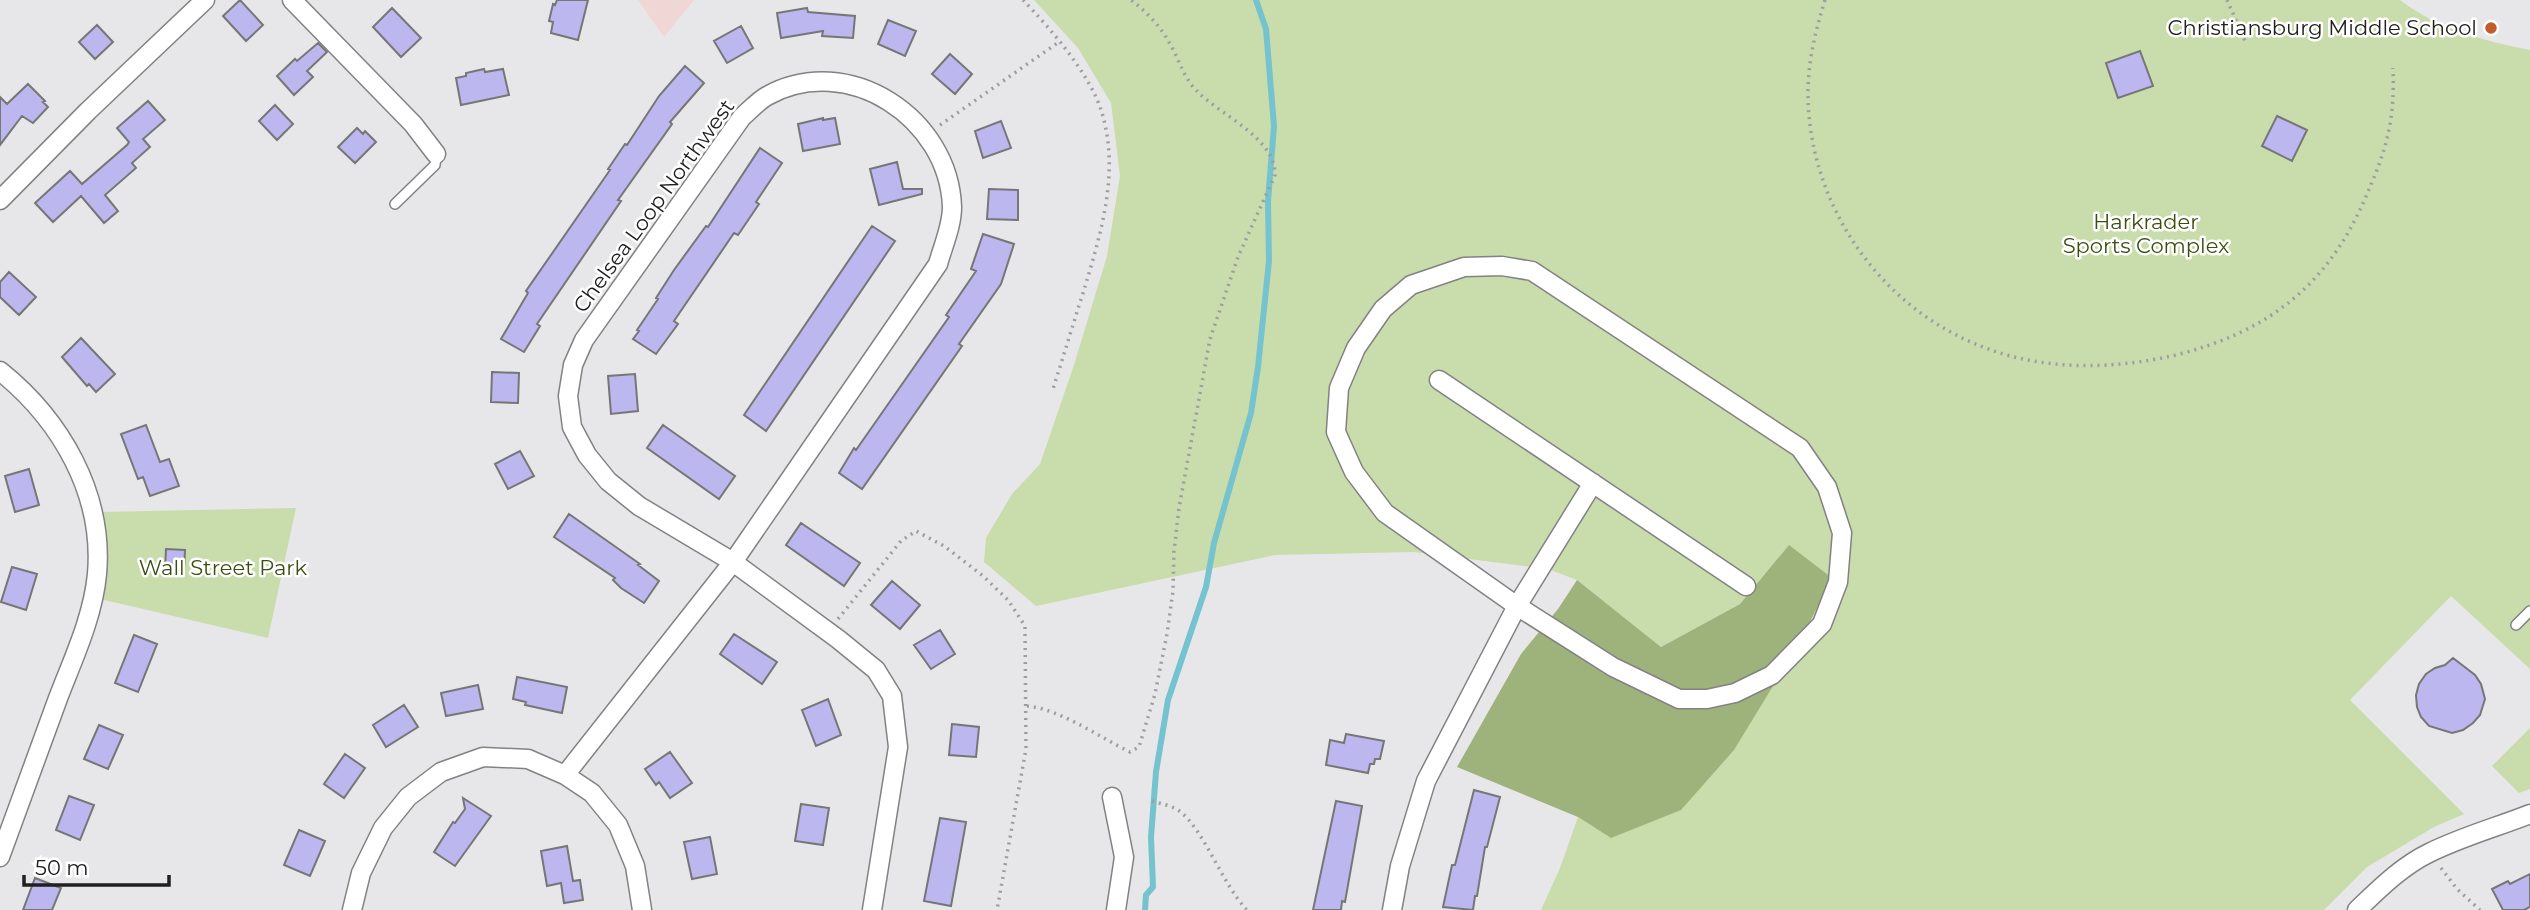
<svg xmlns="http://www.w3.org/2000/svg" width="2530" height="910" font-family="Montserrat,sans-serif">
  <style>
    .commercial { fill: #f1d6d6 }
    .green { fill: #c9dcab }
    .forest { fill: #9eb37c }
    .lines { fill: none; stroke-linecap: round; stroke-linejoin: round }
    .stream { stroke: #74c3cf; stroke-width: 6 }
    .building { fill: #bcb7ef; stroke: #767677; stroke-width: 2 }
    .lane-casing { stroke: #828283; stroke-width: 12 }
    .street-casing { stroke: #828283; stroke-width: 21 }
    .path { stroke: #9d9d9f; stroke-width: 3.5; stroke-dasharray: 2 5; stroke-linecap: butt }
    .lane { stroke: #fff; stroke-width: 9 }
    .street { stroke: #fff; stroke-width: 18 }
    .poi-dot { fill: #c35d2c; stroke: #fff; stroke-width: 2.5 }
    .labels { text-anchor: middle; stroke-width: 5; stroke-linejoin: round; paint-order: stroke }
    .poi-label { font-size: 21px; fill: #202021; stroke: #fff; text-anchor: end }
    .street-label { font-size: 21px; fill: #202021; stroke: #fff }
    .park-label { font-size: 21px; fill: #3b4e11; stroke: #fff }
  </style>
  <rect width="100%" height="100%" fill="#e7e7e9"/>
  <path class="commercial" d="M638,0H694L664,37Z"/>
  <path class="green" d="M1034,0H2400C2437,29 2485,41 2530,50V669L2451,596L2350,700L2464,814L2434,827L2367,867L2324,910H1541L1560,868L1578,817L1611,838L1789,545L1740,604L1661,647L1577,580L1548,569L1414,552L1275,555L1036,606L984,562L986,538L1012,494L1040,464L1074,365L1107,256L1120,176L1111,103L1078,48Z
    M296,508L268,638L100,599L106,552L102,512Z
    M2530,728V789L2519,793L2492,766Z"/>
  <path class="forest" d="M1789,545L1832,578L1798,645L1734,750L1681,810L1611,838L1578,817L1457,767L1521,654L1558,609L1577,580L1661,647L1740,604Z"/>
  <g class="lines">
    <path class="stream" d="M1145,910L1146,895L1153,887L1151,837L1156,772L1168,700L1206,587L1214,543L1251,413L1258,367L1269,261L1268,201L1274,126L1266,29L1256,0"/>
  </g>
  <path class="building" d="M240,0L263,25L246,41L223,16Z
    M557,0H588L578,40L551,33L553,22L549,21L553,4L555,5Z
    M392,8L421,38L401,57L373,27Z
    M807,8L808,12L855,16L853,38L822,36L823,31L781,38L777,13Z
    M888,20L916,31L905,56L878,44Z
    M97,25L113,42L95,59L79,42Z
    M741,26L753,48L727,63L714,41Z
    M318,43L327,52L307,71L313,77L294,95L277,76L295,59L297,61Z
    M2140,51L2153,86L2118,98L2106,63Z
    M950,54L972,74L955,94L932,74Z
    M685,66L704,83L670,122L672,124L618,200L621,201L537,324L540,326L524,352L501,339L528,293L526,291L610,170L608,169L625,144L627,145L659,96Z
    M484,69L485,72L503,69L509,95L461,105L456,78L466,76V73Z
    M28,84L45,101L43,102L48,107L33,123L22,116L0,145V97L7,104Z
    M148,101L165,120L143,139L150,147L132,163L136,168L105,195L118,211L104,223L81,196L53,222L35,203L70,171L82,184L127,145L129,142L117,128Z
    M275,105L293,124L277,140L259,121Z
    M2277,116L2307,130L2292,161L2262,146Z
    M823,118V120L835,118L840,144L803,151L798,124Z
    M1001,121L1011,148L983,158L975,131Z
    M357,128L363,134L365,131L376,142L355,163L338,147Z
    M760,148L782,163L756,202L759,204L738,235L734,233L674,321L678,324L656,354L633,339L639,331L637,330L658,299L656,298L674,270L706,226L708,227Z
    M897,162L903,189H922V194L879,205L870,169Z
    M989,189L1018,190V220L987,219Z
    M872,226L895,241L766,431L744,415Z
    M983,234L1014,244L1001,284L959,344L962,346L862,489L839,473L854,448L856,450L949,317L946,315L976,271L971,269Z
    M9,272L36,297L19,315L0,297V282Z
    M81,338L115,374L96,392L89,384L87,386L62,357Z
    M492,372L519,373L518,403L491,402Z
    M635,374L638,411L611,414L608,376Z
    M146,425L160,462L169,459L179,486L150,496L143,477L138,479L121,434Z
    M663,425L735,476L719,499L647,448Z
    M520,451L534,476L508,489L495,464Z
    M29,469L39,505L15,512L5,476Z
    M569,514L640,564L638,565L659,581L644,603L621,588L613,580L615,578L554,537Z
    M801,523L860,563L844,586L786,545Z
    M166,549L185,550L184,572L165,571Z
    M12,567L37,574L26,610L1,602Z
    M892,581L920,605L900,629L871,605Z
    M940,630L955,654L931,669L914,645Z
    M734,634L777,662L762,684L720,654Z
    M134,635L157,644L138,692L115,683Z
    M2453,658L2475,675L2481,684L2485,699L2480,715L2473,723L2463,730L2452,733L2429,726L2421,717L2417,707L2416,695L2419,684L2426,674L2435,668L2445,665Z
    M517,677L567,687L562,713L525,705L526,702L513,699Z
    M478,685L483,709L446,716L441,693Z
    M828,699L841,735L816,746L802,710Z
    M404,705L418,727L386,747L373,725Z
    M952,724L979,727L976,757L949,755Z
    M99,725L123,735L108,769L84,759Z
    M1346,734L1384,741L1380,759H1375L1374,764H1370L1368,773L1326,765L1330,740L1344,743Z
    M670,752L692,783L670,798L659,782L656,785L645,769Z
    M345,754L365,768L344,798L324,784Z
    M1474,790L1500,797L1487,847H1485L1477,896H1475L1473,910L1443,907L1452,865H1455Z
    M69,796L94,805L80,840L56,830Z
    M463,798L491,816L455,866L434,852L453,822L455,823L465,809Z
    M1336,801L1362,806L1345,902L1342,901L1341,910H1313Z
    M801,804L829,808L823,845L795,841Z
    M940,818L966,822L951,906L924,901Z
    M299,830L325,841L310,876L284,865Z
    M710,837L717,874L692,879L684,842Z
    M567,846L573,881L580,880L583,900L564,903L561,883L547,886L541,851Z
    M2530,874V907L2524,910H2503L2492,889L2508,881L2510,884Z
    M35,878L61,888L52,910H23Z"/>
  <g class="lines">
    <g class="lane-casing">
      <path id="lane" d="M395,204L435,165L436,154
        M2516,625L2530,611"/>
    </g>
    <g class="street-casing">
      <path id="street" d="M292,0L413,124L436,154
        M0,200L88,111L205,0
        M1502,266L1532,271L1800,448L1827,487L1842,533L1838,582L1822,624L1772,675L1735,693L1707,699H1679L1613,667L1517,606L1385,513L1354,472L1336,432L1339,388L1356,348L1383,309L1411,285L1464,267Z
        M0,371C61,420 104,494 97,574C93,618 72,661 57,701C38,753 19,805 0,857
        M1439,380L1746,586
        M565,775L733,562L938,264C943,246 952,226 952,207C949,118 848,51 767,96C758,101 750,110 742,117L584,340L573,365L568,396L572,427L587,455L608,481L639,506L733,562L838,639L876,670L892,696L898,747L872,910
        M1112,797L1124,857L1116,910
        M352,910L361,873L383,828L408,797L441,772L483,757L528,759L565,775L592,793L618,825L635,866L642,910
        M1392,910L1400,866L1426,781L1517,606L1593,483
        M2357,910C2379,889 2402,866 2429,853C2461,837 2497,827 2530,814"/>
    </g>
    <path class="path" d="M1023,0C1050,28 1091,75 1102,113C1120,172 1101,233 1084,290C1073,324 1063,358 1052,392
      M1825,0C1816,29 1809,57 1808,88C1806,199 1876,304 1978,345C2040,371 2112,370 2176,355C2267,332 2326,287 2364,201C2386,151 2395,123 2393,68
      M2227,0L2246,43
      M940,125L1059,42
      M838,619L901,541L916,531L944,546L983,576L1008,600L1025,626L1026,749L997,910
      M1027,706C1060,709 1099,737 1130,752L1139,747L1155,694L1167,634L1173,591L1174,551L1179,508L1210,339L1238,257L1275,175C1276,138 1220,115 1197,91C1184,79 1179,59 1170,44C1161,27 1147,12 1131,0
      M1152,801C1161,804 1170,805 1178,810C1203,827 1222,884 1247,910
      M2441,868L2457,889L2480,910"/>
    <use href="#lane" class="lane"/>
    <use href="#street" class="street"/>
  </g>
  <circle class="poi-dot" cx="2491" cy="28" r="7"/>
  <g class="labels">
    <g class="poi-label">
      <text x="2477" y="35">Christiansburg Middle School</text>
    </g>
    <g class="street-label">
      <text transform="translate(654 206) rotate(-54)" y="7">Chelsea Loop Northwest</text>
    </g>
    <g class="park-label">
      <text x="2146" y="229">Harkrader<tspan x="2146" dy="24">Sports Complex</tspan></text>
      <text x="223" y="575">Wall Street Park</text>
    </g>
  </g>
  <path d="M24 875v10h145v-10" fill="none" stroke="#202021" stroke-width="3.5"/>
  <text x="35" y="875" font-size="21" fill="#202021" stroke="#ffffff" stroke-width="5" paint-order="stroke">50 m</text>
</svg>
